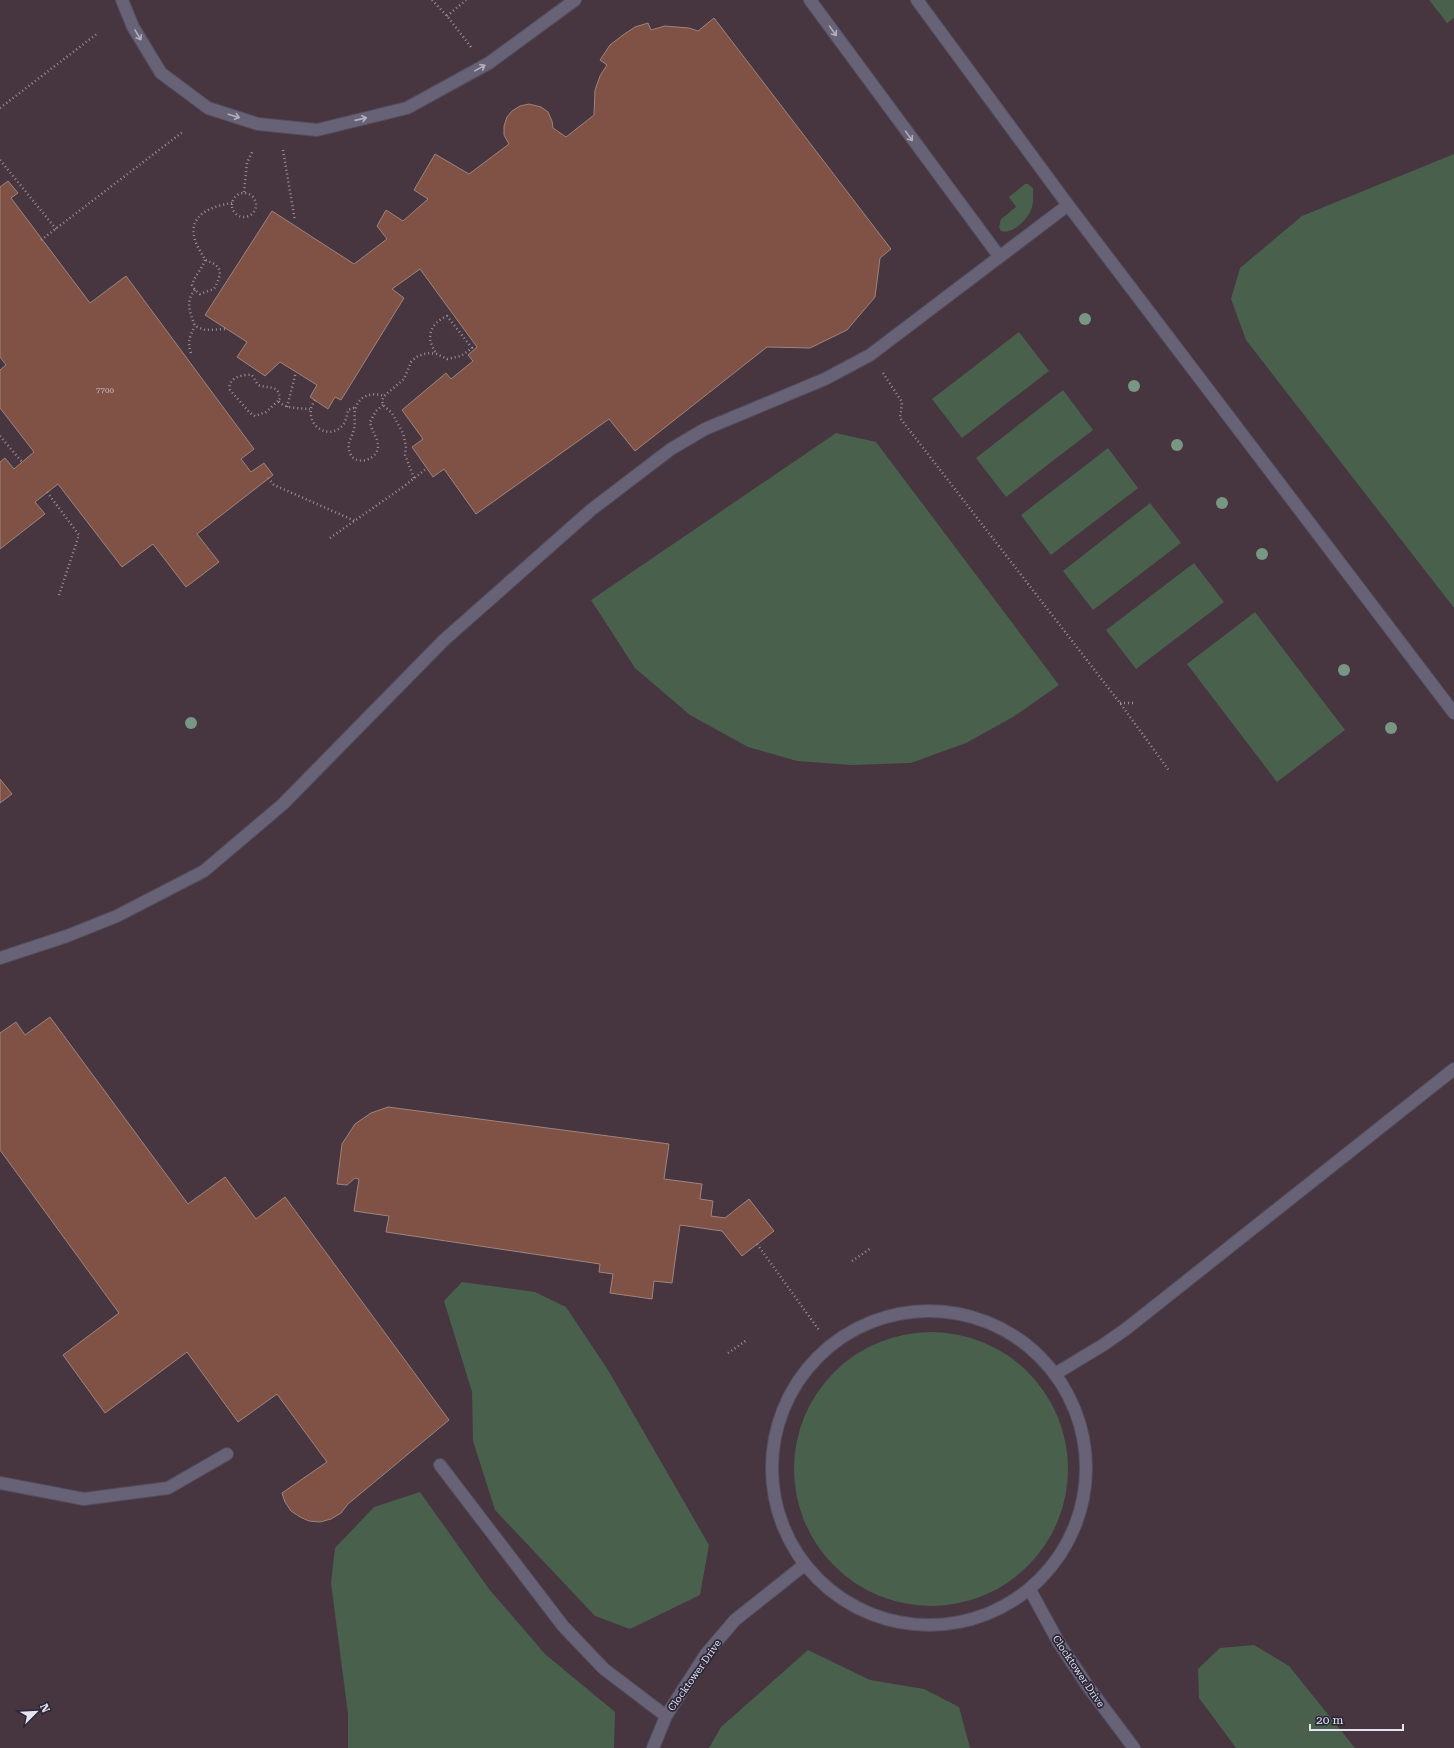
<svg xmlns="http://www.w3.org/2000/svg" width="1454" height="1748" font-family="'Roboto Serif',serif">
  <style>
    .education { fill: #47353f }
    .green { fill: #49604d }
    .building { fill: #805246; stroke: #9e847e }
    .lines { fill: none; stroke-linecap: round; stroke-linejoin: round }
    .lane-casing { stroke: #514d5c; stroke-width: 14 }
    .path { stroke: #9692a1; stroke-width: 2.5; stroke-dasharray: 1 3; stroke-linecap: butt }
    .lane { stroke: #676276; stroke-width: 12 }
    .tree { fill: #789783 }
    .oneway { stroke: #b3afbf }
    .labels { text-anchor: middle; stroke-width: 3.5; stroke-linejoin: round; paint-order: stroke }
    .number-label { font-size: 8px; fill: #ccbfc5 }
    .street-label { font-size: 10px; fill: #e6e3ef; stroke: #2b2638 }
  </style>
  <rect width="100%" height="100%" fill="#353042"/>
  <path class="education" d="M0,0H1454V1748H0Z"/>
  <path class="green" d="M1429,0H1454V18L1447,23Z
    M1454,154V608L1246,340L1231,299L1240,268L1302,216Z
    M1025,184H1028L1033,188C1033,195 1034,203 1031,210C1027,220 1012,235 1001,231L999,227L1001,219L1016,207L1009,197Z
    M1019,332L1049,371L962,438L932,399Z
    M1063,390L1093,430L1006,497L976,458Z
    M836,433L876,442L1059,685L1013,717L966,743L911,763L851,765L797,761L748,747L690,715L635,668L591,600Z
    M1108,448L1138,488L1051,555L1021,515Z
    M1150,503L1181,543L1093,610L1063,571Z
    M1194,563L1224,602L1136,669L1106,630Z
    M1255,612L1345,730L1277,782L1187,664Z
    M462,1282L535,1292L566,1307L608,1370L709,1545L700,1595L630,1629L595,1616L495,1510L473,1441L472,1392L444,1301Z
    M794 1469a137 137 0 1 1 274 0a137 137 0 1 1-274 0Z
    M420,1492L489,1589L545,1654L615,1712L614,1748H348V1714L331,1583L335,1548L374,1507Z
    M1254,1645L1289,1666L1355,1748H1236L1199,1698L1198,1669L1220,1648Z
    M808,1650L870,1680L924,1689L959,1707L970,1748H709L721,1727Z"/>
  <path class="building" d="M714,18L891,249L880,258L875,297L847,330L810,348L767,347L635,451L609,419L476,514L444,469L433,477L412,447L423,439L402,410L446,373L451,379L473,361L468,355L477,347L420,269L392,289L404,298L341,400L335,397L328,409L310,397L317,385L280,362L265,376L237,357L247,342L205,315L272,211L354,264L387,239L377,226L386,210L403,221L428,199L414,190L435,154L469,174L509,144L504,135V126L507,117L512,111L520,106L529,104L541,107L548,112L552,121L553,128L566,137L594,115L595,90L600,76L607,65L600,60L610,45L623,35L635,27L648,23L651,30L665,26L689,28L698,31Z
    M8,181L18,193L11,198L90,303L126,276L254,449L241,459L251,472L264,463L273,475L197,534L219,562L186,587L153,544L122,567L58,484L35,502L45,514L0,549V462L5,458L14,469L34,452L0,408V370L6,365L0,357V187Z
    M0,779L12,794L0,803Z
    M50,1017L188,1204L225,1177L256,1219L285,1197L449,1420L348,1504L341,1513L331,1519L320,1522L309,1521L300,1517L291,1511L285,1502L282,1493L327,1462L277,1394L238,1422L187,1352L105,1413L63,1355L119,1313L0,1150V1033L16,1022L25,1035Z
    M388,1107L669,1144L664,1179L702,1184L700,1199L713,1201L711,1216L725,1218L749,1199L774,1231L742,1256L722,1231L680,1225L672,1283L654,1281L652,1299L610,1293L613,1274L599,1272L600,1264L386,1232L389,1216L354,1211L359,1179L355,1178L347,1185L337,1184L342,1144L355,1124L371,1113Z"/>
  <g class="lines">
    <g class="lane-casing">
      <path id="lane" d="M122,0L133,27L161,73L208,108L258,124L317,130L407,108L489,63L575,0
        M810,0L999,256
        M917,0L1068,205L1454,713
        M0,958L67,936L117,916L204,871L283,804L444,640L591,510L671,449L705,429L825,379L870,355L1068,205
        M772 1468a157 157 0 1 1 314 0a157 157 0 1 1-314 0Z
        M1055,1374L1103,1345L1126,1329L1454,1069
        M440,1465L563,1626L604,1669L666,1716
        M0,1483L84,1499L168,1488L227,1454
        M1030,1590L1059,1643L1089,1688L1134,1748
        M653,1748L666,1716L706,1654L735,1620L803,1566"/>
    </g>
    <path class="path" d="M432,0L447,16L471,47
      M447,16L466,0
      M0,108L98,33
      M283,150L295,221
      M0,160L56,229
      M244,192L247,163L253,150
      M232 205a12 12 0 1 1 24 0a12 12 0 1 1-24 0Z
      M41,240L184,131
      M205,260C202,269 195,275 192,285L195,290L200,294L214,289C222,274 224,266 205,260C202,253 197,247 195,240C187,214 213,206 232,203
      M195,290C185,301 190,313 195,326L205,330L227,329
      M191,353C187,342 190,336 195,326
      M883,373L902,402L900,418L1120,703L1170,772
      M315,400C300,422 328,443 343,425C346,421 347,415 348,410L356,407
      M278,401L266,412L255,416L250,413L230,390C227,378 242,374 252,375L258,385C268,389 278,384 280,398L278,401C285,409 299,408 310,409
      M383,405L376,411L370,422C371,430 378,438 378,446C378,460 355,467 350,453C346,443 352,438 354,429C356,422 353,414 356,407C360,395 373,392 384,396
      M287,407L296,372
      M0,436L22,462
      M268,478L274,485L355,521
      M414,478L405,455L406,446L403,433L392,413L383,405L382,400L384,396L404,379L411,362L416,357L424,354L430,353L437,354L447,359L461,356L472,348L447,316C429,324 425,339 437,354
      M47,492L79,535L58,598
      M330,538L403,487L427,468
      M1120,703H1133
      M757,1244L819,1330
      M852,1261L871,1248
      M728,1353L747,1340"/>
    <use href="#lane" class="lane"/>
  </g>
  <g class="tree">
    <circle cx="1085" cy="319" r="6"/>
    <circle cx="1134" cy="386" r="6"/>
    <circle cx="1177" cy="445" r="6"/>
    <circle cx="1222" cy="503" r="6"/>
    <circle cx="1262" cy="554" r="6"/>
    <circle cx="1344" cy="670" r="6"/>
    <circle cx="191" cy="723" r="6"/>
    <circle cx="1391" cy="728" r="6"/>
  </g>
  <defs><path id="oneway-shaft" d="M-6 0H5M1.5-3L5.5 0L1.5 3" fill="none" stroke-width="1.6" stroke-linecap="round" stroke-linejoin="round"/></defs>
  <g class="oneway">
    <use href="#oneway-shaft" transform="translate(833 31) rotate(54)"/>
    <use href="#oneway-shaft" transform="translate(138 35) rotate(59)"/>
    <use href="#oneway-shaft" transform="translate(480 68) rotate(-29)"/>
    <use href="#oneway-shaft" transform="translate(234 116) rotate(17)"/>
    <use href="#oneway-shaft" transform="translate(361 119) rotate(-13)"/>
    <use href="#oneway-shaft" transform="translate(909 136) rotate(54)"/>
  </g>
  <g class="labels">
    <g class="number-label">
      <text x="105" y="393">7700</text>
    </g>
    <g class="street-label">
      <text transform="translate(1079 1671) rotate(56)" y="4">Clocktower Drive</text>
      <text transform="translate(694 1675) rotate(-55)" y="4">Clocktower Drive</text>
    </g>
  </g>
  <g transform="translate(36 1712) rotate(66)" stroke="#2b2638" stroke-width="3" paint-order="stroke">
  <path d="M0-3L7 15L0 10L-7 15Z" fill="#e6e3ef"/>
  <text y="-6" font-size="11" font-weight="bold" text-anchor="middle" fill="#e6e3ef">N</text>
  </g>
  <path d="M1310 1724v6h93v-6" fill="none" stroke="#e6e3ef" stroke-width="2"/>
  <text x="1316" y="1724" font-size="12" fill="#e6e3ef" stroke="#2b2638" stroke-width="3" paint-order="stroke">20 m</text>
</svg>
